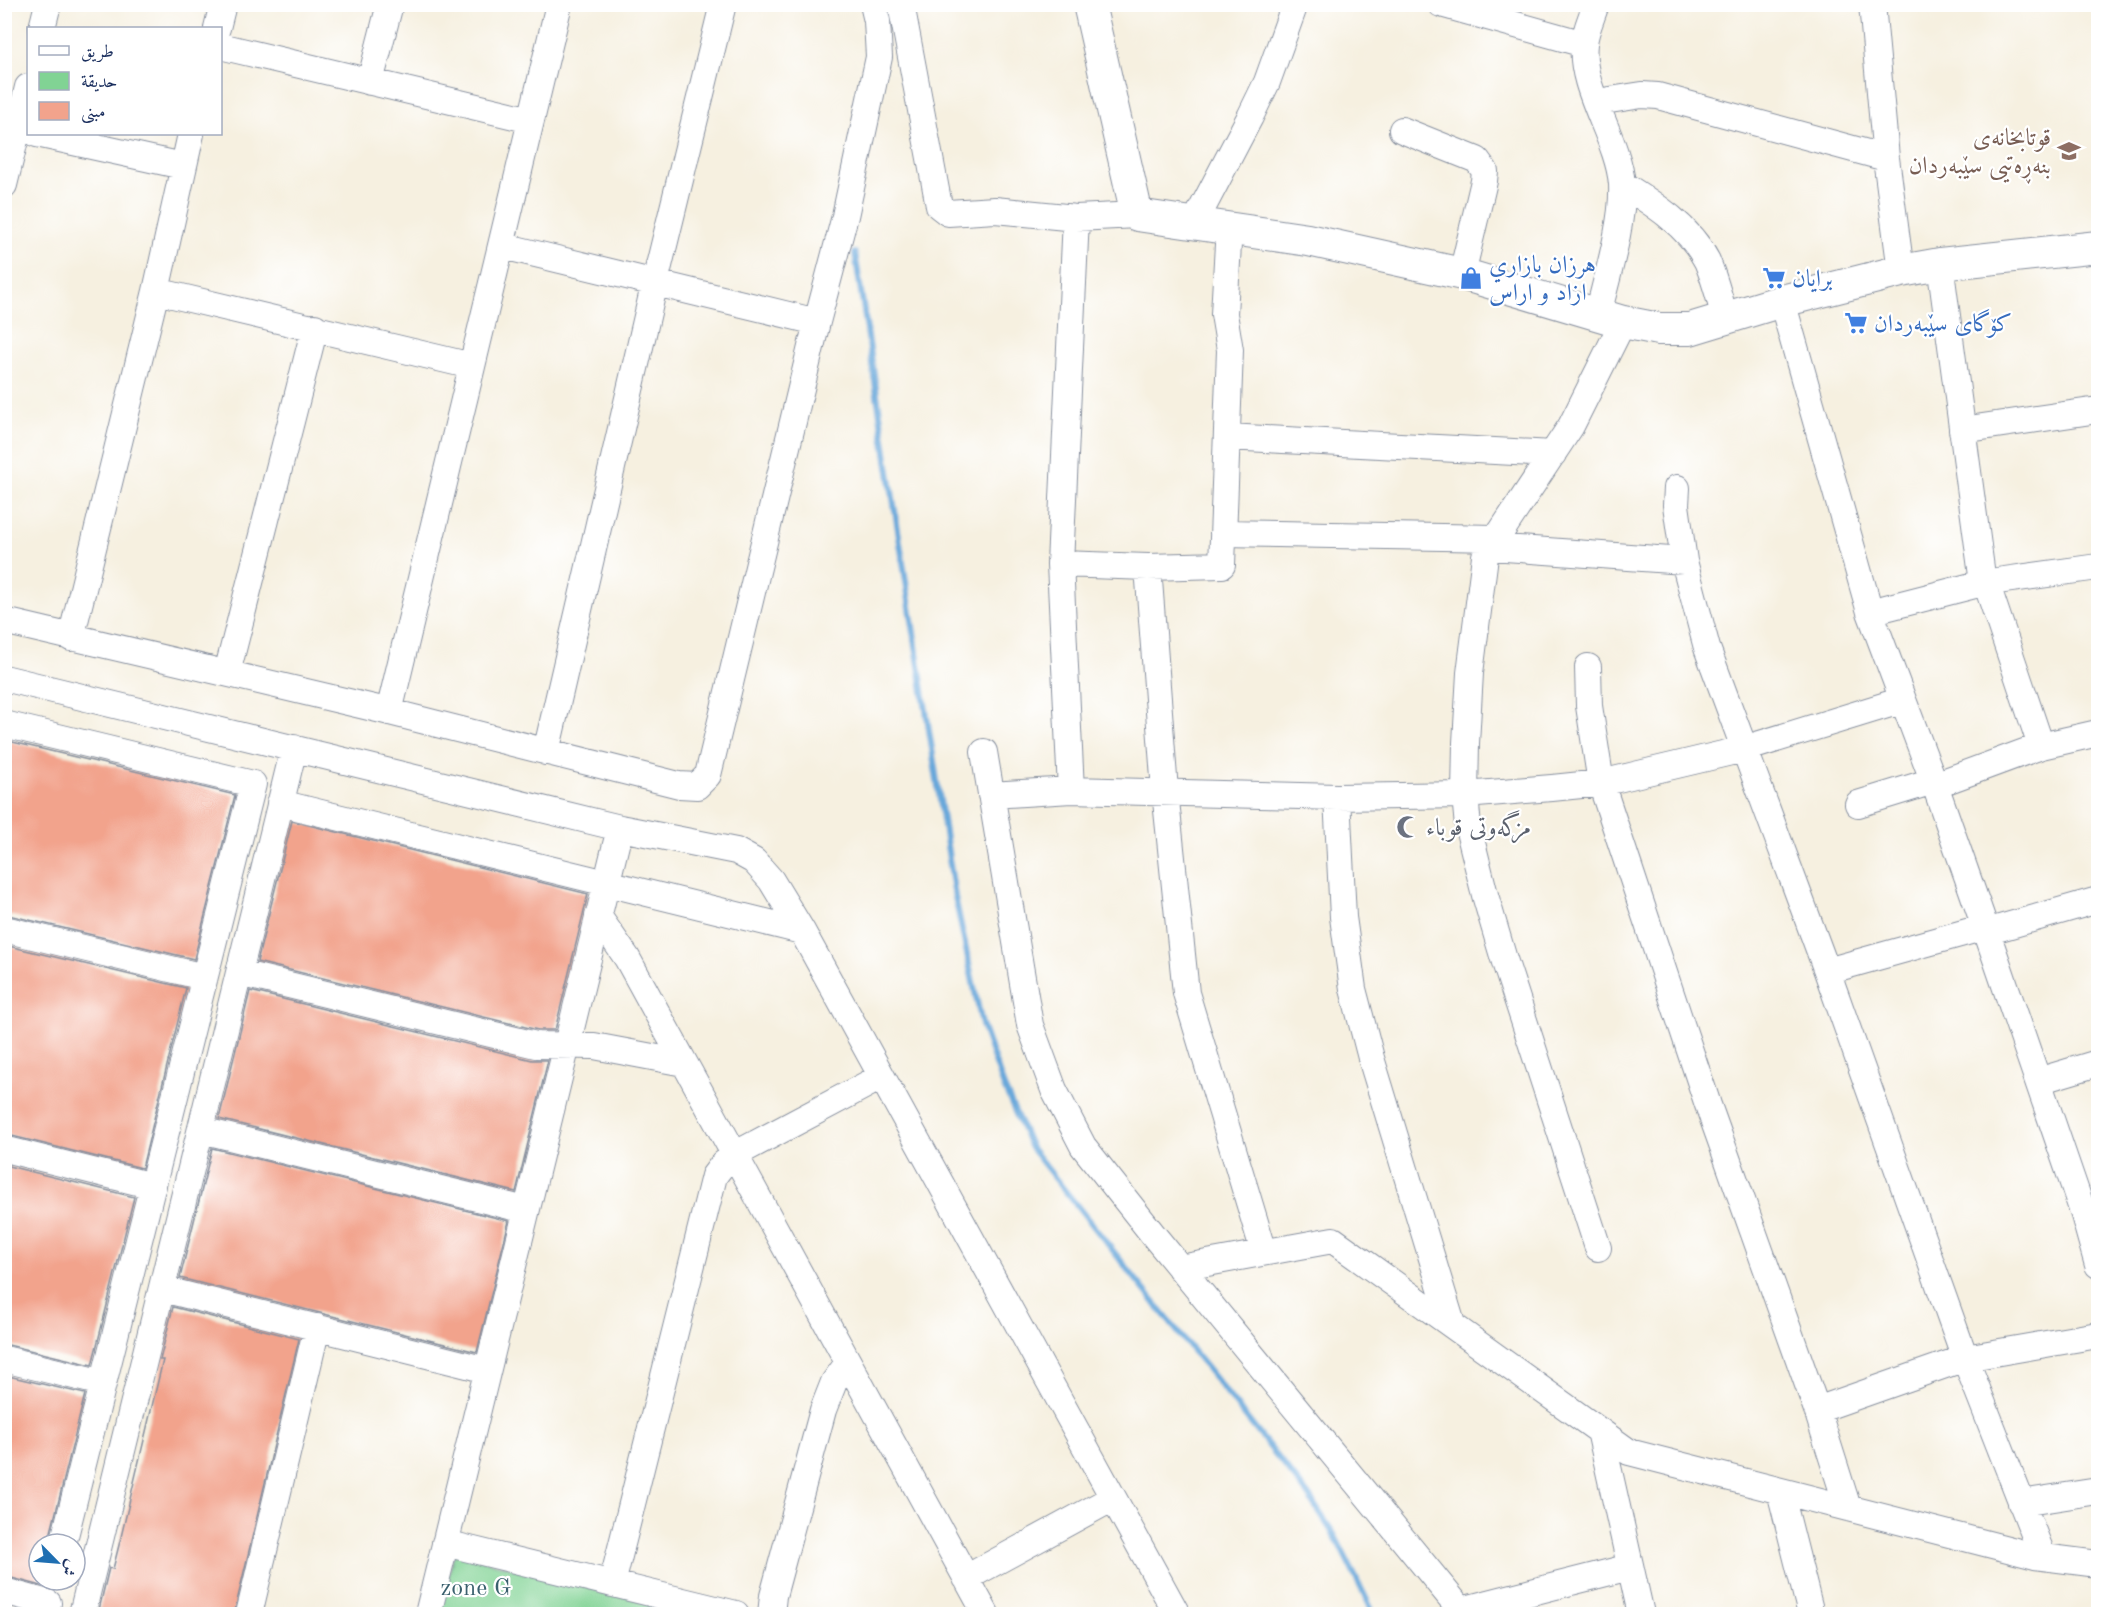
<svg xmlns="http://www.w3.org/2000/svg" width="2103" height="1619" font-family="'Old Standard TT',Amiri,serif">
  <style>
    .green { fill: #81d394; stroke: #4e8179; stroke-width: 1.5 }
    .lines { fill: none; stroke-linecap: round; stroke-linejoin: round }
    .stream { stroke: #68a7da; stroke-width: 6 }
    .building { fill: #f2a38c }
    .minor-casing { stroke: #88909f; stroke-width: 28 }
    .tertiary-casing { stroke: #88909f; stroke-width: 34 }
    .minor { stroke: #fff; stroke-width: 26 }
    .tertiary { stroke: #fff; stroke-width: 32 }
    .labels { text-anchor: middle; stroke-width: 4.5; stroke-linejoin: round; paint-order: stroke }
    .education-label { font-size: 24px; fill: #785e54; stroke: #fff; text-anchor: end }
    .shop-label { font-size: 24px; fill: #366cbe; stroke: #fff; text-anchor: start }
    .worship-label { font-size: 24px; fill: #5b616d; stroke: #fff; text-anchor: start }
    .park-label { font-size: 24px; fill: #3a606e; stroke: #fff }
  </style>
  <rect width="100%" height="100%" fill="#fff"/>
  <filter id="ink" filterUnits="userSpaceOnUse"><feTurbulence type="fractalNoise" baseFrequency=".0167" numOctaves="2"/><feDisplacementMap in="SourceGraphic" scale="12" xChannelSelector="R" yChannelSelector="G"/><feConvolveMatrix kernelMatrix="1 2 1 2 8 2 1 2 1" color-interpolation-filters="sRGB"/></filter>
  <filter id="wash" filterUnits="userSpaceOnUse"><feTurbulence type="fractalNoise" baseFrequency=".008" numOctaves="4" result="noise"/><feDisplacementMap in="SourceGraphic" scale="24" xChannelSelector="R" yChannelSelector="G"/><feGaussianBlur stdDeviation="1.35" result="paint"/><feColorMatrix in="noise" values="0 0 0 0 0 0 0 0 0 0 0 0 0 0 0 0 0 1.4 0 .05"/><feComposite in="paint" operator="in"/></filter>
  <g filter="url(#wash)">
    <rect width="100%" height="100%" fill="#f6f0e0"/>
    <path class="green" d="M454,1553L655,1603L652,1614H439Z"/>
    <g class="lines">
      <path class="stream" d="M855,253L955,897L982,1025L1004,1087L1031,1148L1308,1495L1335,1536L1374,1614"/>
    </g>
    <g id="blocks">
      <path class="building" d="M4,740L235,795L194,959L4,914Z
        M292,821L588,894L555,1030H538L257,962Z
        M4,945L186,988L142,1168L4,1134Z
        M250,991L532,1060H548L516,1192L219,1119Z
        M212,1148L509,1221L477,1352L180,1278Z
        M4,1165L134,1197L92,1365L4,1344Z
        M173,1307L299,1339L234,1614H98L109,1568L113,1569L121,1537L163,1360H160Z
        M4,1375L85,1394L48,1544H39V1580H43L42,1586L4,1576Z"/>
    </g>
  </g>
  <g filter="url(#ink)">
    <use href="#blocks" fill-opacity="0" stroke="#88909f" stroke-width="1.5"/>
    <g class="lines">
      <g class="minor-casing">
        <path id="minor" d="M901,4L939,206L948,213L995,210L1076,218L1137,215
          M1441,4L1584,44
          M1596,4C1592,17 1585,31 1584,44C1579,88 1618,138 1622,184C1624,221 1607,277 1598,314
          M1872,4L1886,158L1901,271
          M42,28L48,4
          M217,28L223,4
          M220,46L531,120
          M370,82L390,4
          M1597,102L1642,95L1658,96L1886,158
          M1402,130L1477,160L1485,171L1484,181L1462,274
          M37,134L183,166
          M1622,184C1654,204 1689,226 1707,261C1715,280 1720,299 1725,319
          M4,185L28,87
          M1195,222L1250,117L1267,82L1295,4
          M503,246L817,322
          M1940,264L1983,583
          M156,291L472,366
          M1782,301L1870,612L1935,785L1985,927L2084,1215L2098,1265
          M1962,430L2098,410
          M1227,437L1553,454
          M1677,488L1676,505L1684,561L1707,648L1827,971L1965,1358L2043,1557
          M1223,533L1497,538
          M1491,547L1684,561
          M1060,564L1148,567L1222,565L1230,350L1224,314L1229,227
          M1148,567L1165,791L1186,993L1264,1252
          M1986,582L2041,746
          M1870,612L1983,583L2098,567
          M4,621L382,710L679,785L697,786L708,775L817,322L845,216L879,57L877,21L873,4
          M71,638L156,291L191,134
          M1588,667L1589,706L1601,783L1708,1105L1817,1410L1848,1508
          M227,673L315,327
          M4,678L620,828L736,851L754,861L771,880L802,931L1177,1614
          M389,712L559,4
          M4,724L253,784L63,1544
          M546,752L655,282L723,4
          M984,752L1030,1025L1054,1090L1083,1146L1155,1237L1461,1610L1462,1614
          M1935,785L2041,746L2098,733
          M1071,790L1060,564L1076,218
          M991,795L1071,790L1337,797L1465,795L1552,788L1601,783L1744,749L1903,700
          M1337,797L1343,917L1353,989L1371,1058L1452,1324
          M280,803L802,931
          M1858,804L1933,781
          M598,916L627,958L986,1614
          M4,929L204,977
          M1986,932L2098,900
          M1827,971L1985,927
          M239,973L536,1045L594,1046L684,1063
          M2038,1081L2098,1063
          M201,1130L526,1210
          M4,1149L153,1186
          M1598,1248L1503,956L1485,895L1468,827L1465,795L1466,743L1470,673L1485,556L1571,426L1623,322
          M1180,1268L1333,1240L1629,1452L2035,1556L2098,1564
          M162,1289L487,1370
          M4,1359L103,1383
          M1817,1410L1965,1358L2098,1335
          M1600,1431L1641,1614
          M1780,1491L1811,1614
          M2021,1503L2098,1491
          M445,1543L736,1614
          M966,1578L1113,1498
          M612,1584L714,1176L723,1164L734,1155L881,1077
          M4,1591L48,1603
          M1461,1610L1630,1567
          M82,1614L294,748
          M249,1614L317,1327
          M428,1614L620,828
          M771,1614L773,1596L823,1410L834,1382L848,1363"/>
      </g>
      <g class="tertiary-casing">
        <path id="tertiary" d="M1089,4L1137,215L1308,240L1462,274L1623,322L1659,329H1690L1782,301L1901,271L1940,264L2098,247"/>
      </g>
      <use href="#minor" class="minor"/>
      <use href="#tertiary" class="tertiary"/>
    </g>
  </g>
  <defs>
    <g id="school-bare" transform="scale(1.8)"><path d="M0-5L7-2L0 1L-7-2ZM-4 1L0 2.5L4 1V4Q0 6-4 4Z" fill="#8d6e63" stroke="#fff" stroke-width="2.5" paint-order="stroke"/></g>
    <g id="shop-bare" transform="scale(1.8)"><path d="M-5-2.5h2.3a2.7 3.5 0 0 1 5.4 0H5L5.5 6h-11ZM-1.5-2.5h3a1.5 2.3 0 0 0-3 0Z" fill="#3f7fe0" stroke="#fff" stroke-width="2.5" paint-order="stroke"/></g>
    <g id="supermarket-bare" transform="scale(1.8)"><path d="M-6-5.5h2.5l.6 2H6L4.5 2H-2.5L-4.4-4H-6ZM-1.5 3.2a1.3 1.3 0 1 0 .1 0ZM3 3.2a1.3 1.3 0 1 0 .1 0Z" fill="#3f7fe0" stroke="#fff" stroke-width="2.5" paint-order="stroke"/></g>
    <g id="mosque-bare" transform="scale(1.8)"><path d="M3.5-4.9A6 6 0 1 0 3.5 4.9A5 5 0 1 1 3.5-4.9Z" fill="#6b7280" stroke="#fff" stroke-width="2.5" paint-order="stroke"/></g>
  </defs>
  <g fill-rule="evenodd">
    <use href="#school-bare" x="2069" y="151"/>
    <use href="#shop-bare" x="1471" y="278"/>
    <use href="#supermarket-bare" x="1774" y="278"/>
    <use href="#supermarket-bare" x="1856" y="323"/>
    <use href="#mosque-bare" x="1408" y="827"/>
  </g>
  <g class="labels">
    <g class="education-label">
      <text x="2051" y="145">قوتابخانەی<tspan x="2051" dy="28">بنەڕەتیی سێبەردان</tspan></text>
    </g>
    <g class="shop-label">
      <text x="1489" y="272">هرزان بازاري<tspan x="1489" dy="28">ازاد و اراس</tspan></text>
      <text x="1792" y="286">برايان</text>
      <text x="1874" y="331">کۆگای سێبەردان</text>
    </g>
    <g class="worship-label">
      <text x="1426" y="835">مزگەوتی قوباء</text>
    </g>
    <g class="park-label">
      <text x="476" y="1595">zone G</text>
    </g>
  </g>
  <rect width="2103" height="1619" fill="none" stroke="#fff" stroke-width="24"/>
  <rect x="27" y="27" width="195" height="108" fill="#ffffff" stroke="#a4acbf" stroke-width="1.5"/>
  <rect x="39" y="46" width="30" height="9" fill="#ffffff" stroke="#a4acbf" stroke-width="1.5"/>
  <text x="81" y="57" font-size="18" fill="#1b2f5e">طريق</text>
  <rect x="39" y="72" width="30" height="18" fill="#81d394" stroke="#a4acbf" stroke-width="1.5"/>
  <text x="81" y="87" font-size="18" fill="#1b2f5e">حديقة</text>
  <rect x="39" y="102" width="30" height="18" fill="#f2a38c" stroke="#a4acbf" stroke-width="1.5"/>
  <text x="81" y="117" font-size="18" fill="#1b2f5e">مبنى</text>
  <g transform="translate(57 1562) rotate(115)"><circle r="28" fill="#ffffff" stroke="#a4acbf" stroke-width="1.5"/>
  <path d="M0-4.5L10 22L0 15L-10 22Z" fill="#1f6fb2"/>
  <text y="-9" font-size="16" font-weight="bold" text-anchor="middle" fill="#1b2f5e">ش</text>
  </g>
</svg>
